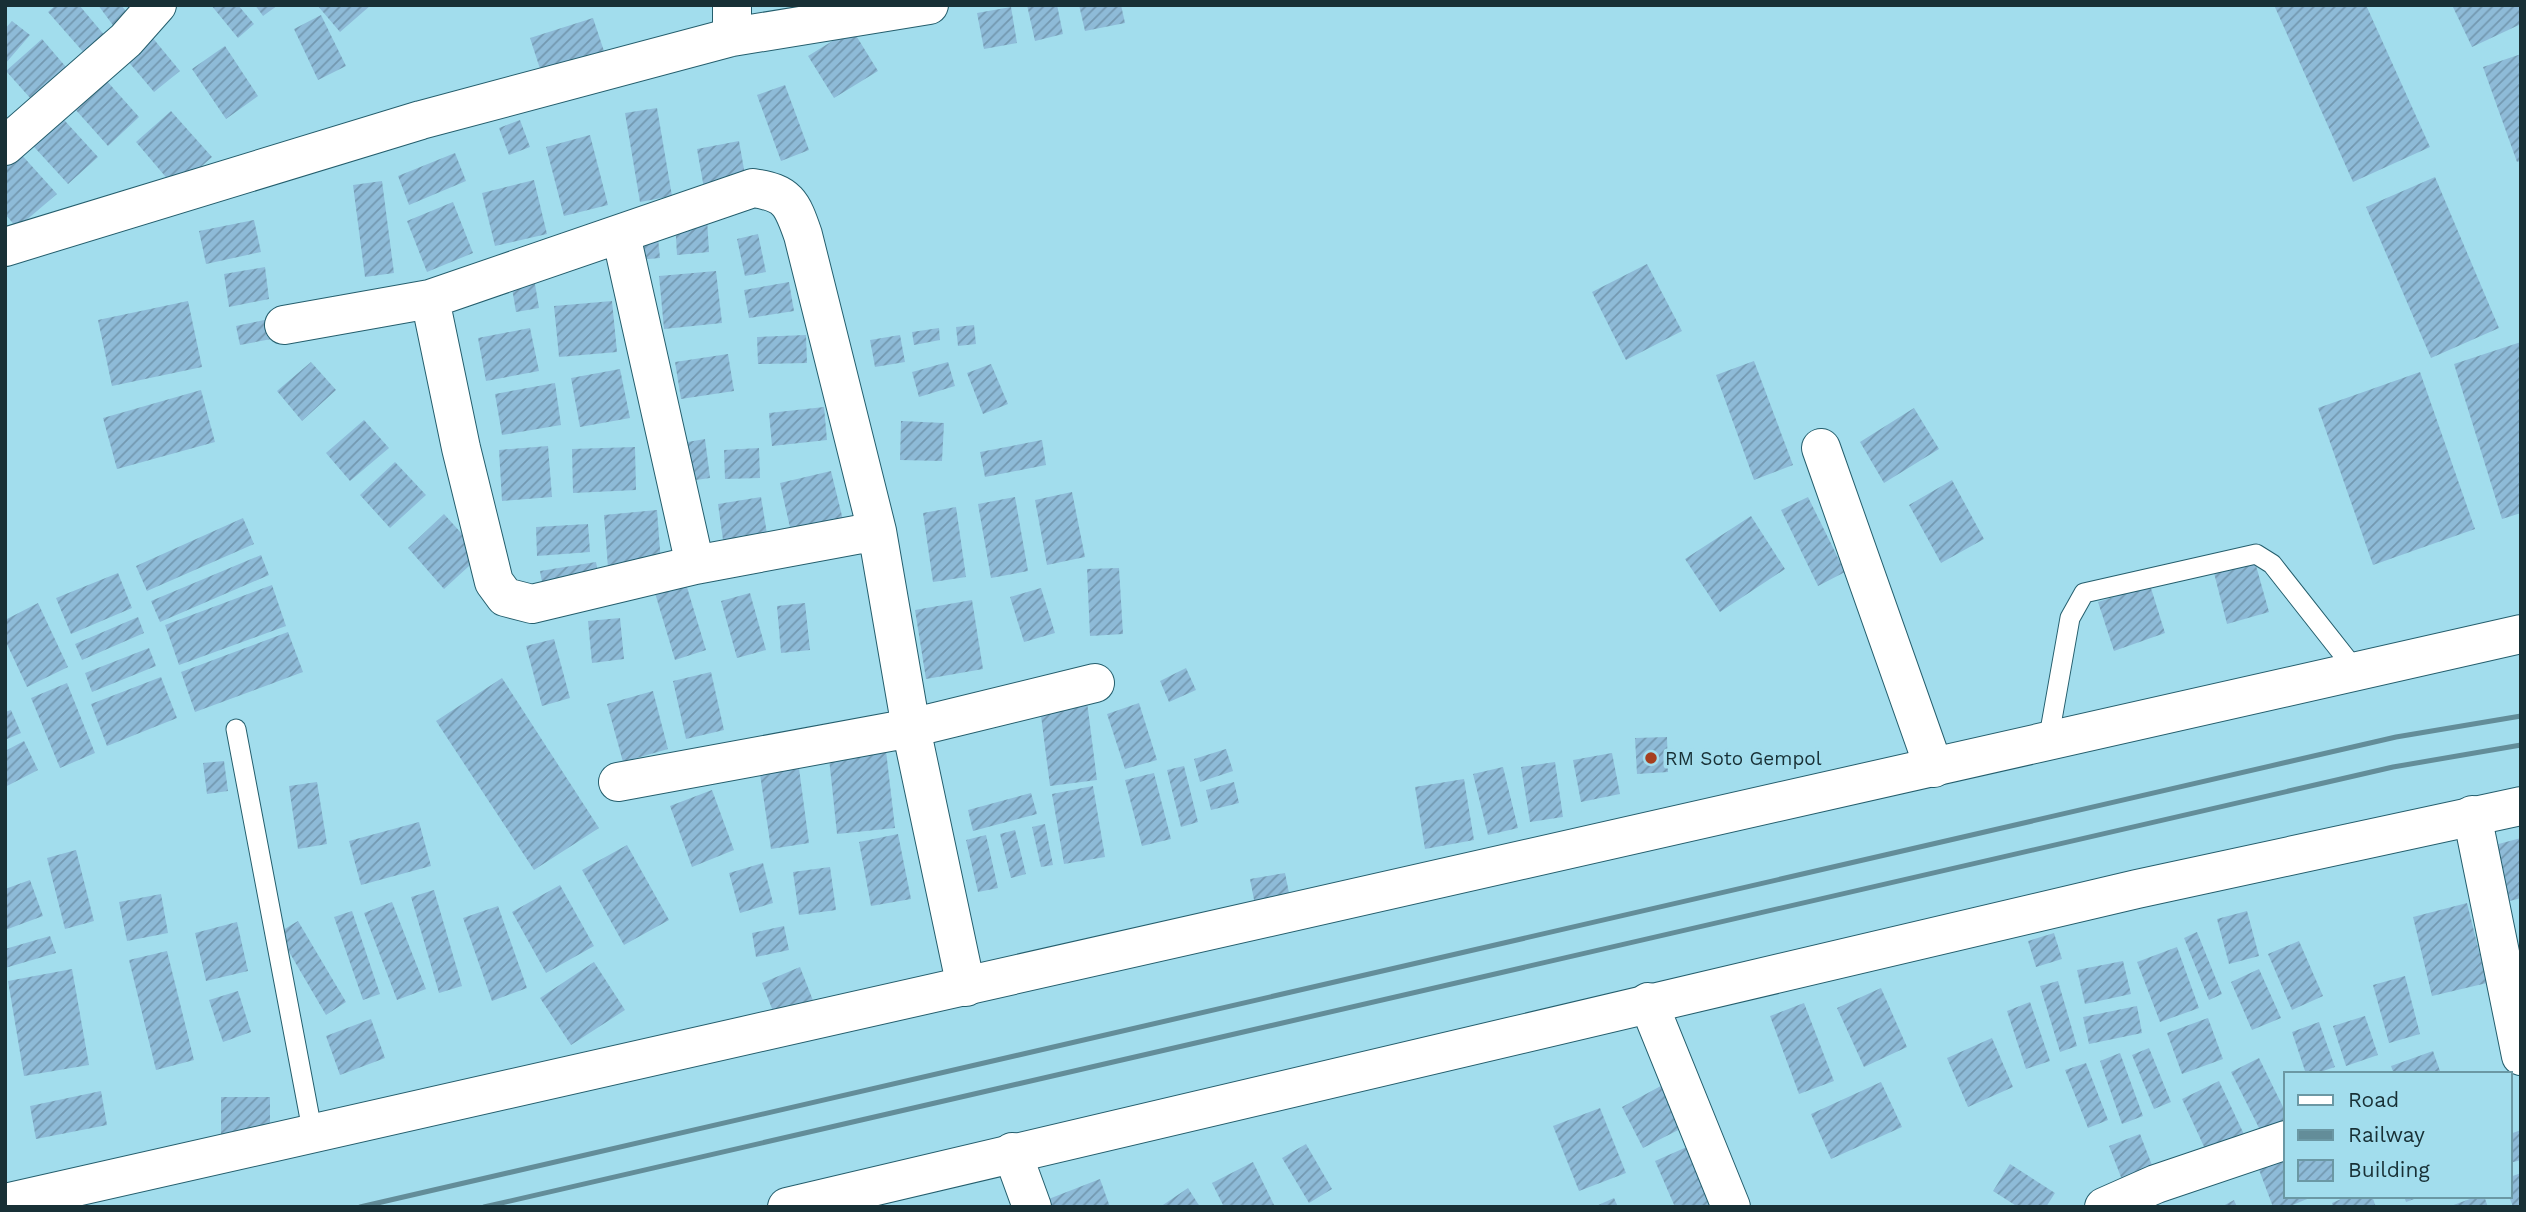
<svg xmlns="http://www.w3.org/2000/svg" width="2526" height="1212" font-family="'Work Sans',sans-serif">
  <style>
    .building { fill: url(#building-hatch) }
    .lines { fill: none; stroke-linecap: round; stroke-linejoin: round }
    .service-casing { stroke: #245e6d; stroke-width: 21 }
    .minor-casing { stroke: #245e6d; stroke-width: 40 }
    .secondary-casing { stroke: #245e6d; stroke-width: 40 }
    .service { stroke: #fff; stroke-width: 19 }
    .minor { stroke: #fff; stroke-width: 38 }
    .secondary { stroke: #fff; stroke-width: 38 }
    .rail { stroke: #638d99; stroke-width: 5 }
    .poi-dot { fill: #a63f1f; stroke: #a2dded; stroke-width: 2.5 }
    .labels { text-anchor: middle; stroke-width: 7; stroke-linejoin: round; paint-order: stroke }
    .poi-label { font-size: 19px; fill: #183036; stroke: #a2dded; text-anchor: start }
  </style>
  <defs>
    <pattern id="building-hatch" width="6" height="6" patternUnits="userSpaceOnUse" patternTransform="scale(1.75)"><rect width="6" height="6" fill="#8ebbd8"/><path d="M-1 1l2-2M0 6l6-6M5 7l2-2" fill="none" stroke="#7398b0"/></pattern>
  </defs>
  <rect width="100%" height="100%" fill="#a2dded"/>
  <path class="building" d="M56,5H79L106,37L85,54L48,12Z
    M98,5H121L130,16L115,28Z
    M211,5H238L254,24L238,38Z
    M255,5H278L263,16Z
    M317,5H371L340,32Z
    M1027,5H1057L1063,34L1035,41Z
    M1079,5H1121L1125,23L1085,31Z
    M2274,5H2366L2430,147L2353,182Z
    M2452,5H2521V24L2472,47Z
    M1011,7L1017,43L984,49L977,13Z
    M321,15L346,66L318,80L294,29Z
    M593,18L606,57L543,78L530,38Z
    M12,21L30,35L5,64V29Z
    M852,29L878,71L834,98L808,56Z
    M147,31L180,71L154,92L121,53Z
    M42,39L66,67L31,99L6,71Z
    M225,46L258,96L226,119L192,69Z
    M2521,54V161L2517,162L2483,67Z
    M97,70L139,117L108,146L66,99Z
    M785,85L809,150L781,161L757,95Z
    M657,108L672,196L640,202L625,113Z
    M55,110L98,157L68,184L25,137Z
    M171,111L212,157L176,189L136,142Z
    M520,120L530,147L509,155L499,128Z
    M590,135L608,205L564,216L546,147Z
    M739,141L747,186L705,194L697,149Z
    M20,153L57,194L17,228L5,214V165Z
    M455,153L466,181L409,205L398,176Z
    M2435,177L2499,328L2431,358L2366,207Z
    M534,180L547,234L495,246L482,193Z
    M382,181L394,273L365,277L353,185Z
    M453,202L473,253L427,272L407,221Z
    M707,218L709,252L677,255L675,220Z
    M254,220L261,252L206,264L199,231Z
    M758,234L766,272L745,276L737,239Z
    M658,238L660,258L637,260L635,241Z
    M1647,264L1682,331L1626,360L1592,292Z
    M265,267L269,299L229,307L224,274Z
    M716,271L722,323L664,329L659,276Z
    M533,272L539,308L516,312L510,276Z
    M789,282L794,311L749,318L744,290Z
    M188,301L202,367L112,386L98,320Z
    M612,301L617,352L559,357L554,306Z
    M278,317L282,337L240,345L236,326Z
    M974,325L976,344L958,346L956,327Z
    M530,328L539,371L486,381L478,338Z
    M939,328L940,340L914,345L912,332Z
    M806,335L807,363L758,364L757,337Z
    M900,335L905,362L875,367L870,340Z
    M2521,342V513L2502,519L2454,364Z
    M728,354L734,391L681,399L675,362Z
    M1754,361L1793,465L1754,480L1716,375Z
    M311,362L336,390L302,421L277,391Z
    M948,362L955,386L919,397L912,372Z
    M991,364L1008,404L983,414L967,373Z
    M620,369L630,418L580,427L571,378Z
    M2420,372L2475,529L2373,565L2318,408Z
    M555,383L561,425L502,435L495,394Z
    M201,390L215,442L117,469L103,418Z
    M824,407L827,440L772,446L769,413Z
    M1914,408L1939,449L1884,483L1860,442Z
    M364,420L389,448L350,481L326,453Z
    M901,421L944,423L942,461L900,460Z
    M705,439L710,478L681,482L676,444Z
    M1042,440L1046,465L985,477L980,452Z
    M548,446L552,497L502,501L499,450Z
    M635,447L636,490L573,493L572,449Z
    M759,448L760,478L725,479L724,450Z
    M395,462L426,495L390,528L360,495Z
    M831,471L843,520L791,532L780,483Z
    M1952,480L1984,539L1941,563L1909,505Z
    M1072,492L1085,557L1047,565L1035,500Z
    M761,497L768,540L724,547L718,504Z
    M1015,497L1028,571L991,578L978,504Z
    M1808,497L1845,572L1818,586L1781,510Z
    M956,507L966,577L933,582L923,513Z
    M657,510L661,563L608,568L604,515Z
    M444,514L481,555L444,589L408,548Z
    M1751,516L1785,569L1720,612L1685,559Z
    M243,518L254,544L147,591L136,566Z
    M588,524L590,552L537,556L536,527Z
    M261,555L269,575L160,622L151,601Z
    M596,562L600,583L544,593L540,571Z
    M2255,562L2269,612L2227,624L2214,573Z
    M1119,568L1123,634L1090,636L1087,569Z
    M118,573L132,608L71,634L56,598Z
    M686,584L706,650L675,660L655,593Z
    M272,585L286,626L179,665L165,625Z
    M2150,585L2165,633L2114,651L2098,602Z
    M1041,588L1055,633L1024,642L1010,597Z
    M750,593L766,650L737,658L721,601Z
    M972,600L983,669L926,679L915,610Z
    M38,603L68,667L27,687L5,640V620Z
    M805,603L810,650L781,653L777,606Z
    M138,617L144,633L82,660L75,644Z
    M620,618L624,659L592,663L588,621Z
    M288,632L303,672L195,712L181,672Z
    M554,639L570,698L542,706L526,646Z
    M149,648L156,666L92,692L85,673Z
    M1186,668L1196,690L1169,702L1160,681Z
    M711,672L724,730L686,739L673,681Z
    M161,677L177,718L107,746L91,704Z
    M502,678L599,828L534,870L436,721Z
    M67,683L95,753L60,768L31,698Z
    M653,691L668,749L623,762L607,704Z
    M1086,694L1097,780L1050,786L1039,700Z
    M1139,703L1157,760L1125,769L1107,714Z
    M11,710L21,733L5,740V712Z
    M1667,737L1668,772L1637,774L1635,738Z
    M24,741L38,770L5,787V751Z
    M885,742L895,828L837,834L828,749Z
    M1226,749L1233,771L1200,782L1194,759Z
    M1612,753L1620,794L1581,802L1573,760Z
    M224,761L228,791L207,794L203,763Z
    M798,761L809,843L771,849L759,767Z
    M1555,762L1563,817L1530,822L1521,767Z
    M1184,766L1198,822L1181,827L1167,770Z
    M1503,767L1518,828L1488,835L1473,774Z
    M1154,773L1171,839L1142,846L1125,780Z
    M1464,779L1474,840L1425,849L1415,787Z
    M317,782L327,844L298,849L289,786Z
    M1234,782L1239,803L1211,810L1206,790Z
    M1093,786L1105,857L1064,864L1052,794Z
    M712,790L734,850L692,867L670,806Z
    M1031,793L1037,814L973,831L968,810Z
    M419,822L431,866L361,885L349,841Z
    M1045,824L1053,865L1041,867L1032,827Z
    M1015,830L1026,874L1011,878L1000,834Z
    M898,834L911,899L871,906L859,842Z
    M986,835L998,888L978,892L966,840Z
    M2521,838V898L2506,902L2491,846Z
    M627,845L669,920L624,945L582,870Z
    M76,850L94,921L65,929L47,858Z
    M763,863L773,903L740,913L729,873Z
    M830,867L836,910L799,915L793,872Z
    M1285,873L1290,898L1255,905L1250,879Z
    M30,880L43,916L5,930V889Z
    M560,885L594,946L546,973L512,912Z
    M434,890L462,986L439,993L411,897Z
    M161,894L168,933L127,941L119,902Z
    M392,902L426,989L397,1000L364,913Z
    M2467,903L2487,983L2432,996L2413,917Z
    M498,906L527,988L492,1001L463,918Z
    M352,911L380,994L363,1000L334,917Z
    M2247,911L2259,956L2229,964L2217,919Z
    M298,921L346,1002L326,1015L278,933Z
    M237,922L248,971L206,981L195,933Z
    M784,926L789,950L756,957L752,933Z
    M2197,932L2222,994L2209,1000L2184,938Z
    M2054,933L2062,959L2036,967L2028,941Z
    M50,936L56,953L5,968V949Z
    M2299,941L2323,996L2292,1010L2268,954Z
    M2177,947L2199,1008L2160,1022L2137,962Z
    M167,951L194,1060L156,1070L129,960Z
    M2123,961L2131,994L2085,1004L2077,970Z
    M594,962L625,1010L571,1045L540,998Z
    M800,967L814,1003L776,1019L762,983Z
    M72,969L89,1065L24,1076L8,981Z
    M2259,969L2281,1018L2252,1030L2231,982Z
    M2405,976L2420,1034L2389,1043L2373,985Z
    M2058,981L2077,1046L2060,1052L2040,986Z
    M1881,988L1907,1047L1864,1067L1837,1008Z
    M238,991L251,1032L223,1042L209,1000Z
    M2030,1002L2050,1061L2026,1069L2007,1011Z
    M1804,1003L1834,1081L1799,1094L1770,1016Z
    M2137,1006L2142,1033L2089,1044L2083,1017Z
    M2365,1016L2378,1055L2346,1066L2333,1026Z
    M2208,1018L2223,1059L2182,1074L2167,1033Z
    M371,1019L385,1058L340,1075L326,1036Z
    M2319,1022L2335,1067L2314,1074H2306L2292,1032Z
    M1992,1038L2013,1087L1968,1107L1947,1058Z
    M2149,1048L2171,1102L2154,1109L2132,1055Z
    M2433,1051L2441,1074H2394L2391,1066Z
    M2120,1053L2143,1116L2122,1124L2100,1061Z
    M2259,1058L2286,1113V1129L2265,1140L2231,1072Z
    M2086,1063L2108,1120L2088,1128L2065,1070Z
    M1670,1081L1692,1123L1643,1148L1622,1107Z
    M2219,1081L2249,1145L2212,1164L2182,1099Z
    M1881,1082L1902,1127L1831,1159L1811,1114Z
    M101,1091L107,1125L36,1139L30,1106Z
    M221,1097H270V1136H221Z
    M1600,1108L1626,1173L1579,1191L1553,1126Z
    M2521,1130V1160L2510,1163V1134Z
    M2140,1134L2155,1173L2124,1185L2109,1146Z
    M1696,1143L1714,1207H1675L1655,1161Z
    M1306,1144L1332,1189L1309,1203L1282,1158Z
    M2286,1147V1196H2314L2288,1207H2273L2255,1159Z
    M1253,1162L1275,1207H1224L1212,1183Z
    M2010,1164L2055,1193L2046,1207H2018L1993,1191Z
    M2521,1173V1207H2513L2509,1196L2510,1177Z
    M1100,1179L1110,1207H1042L1041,1202Z
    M1188,1188L1200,1207H1160Z
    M2348,1196H2372L2376,1207H2333L2332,1203Z
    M2404,1196H2422L2406,1202Z
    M2478,1196H2484L2488,1207H2448Z
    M1614,1198L1618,1207H1594Z
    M2234,1200L2237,1207H2221Z"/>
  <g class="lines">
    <g class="service-casing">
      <path id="service" d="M236,729L313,1135
        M2048,742L2070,618L2084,593L2256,554L2272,564L2357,672"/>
    </g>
    <g class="minor-casing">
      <path id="minor" d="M732,37V5
        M5,146L126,40L157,5
        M621,235L695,565
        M5,247L421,120L732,37L929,5
        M430,299L461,448L494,582L505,597L532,604L695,565L877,531
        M284,325L430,299L753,188C788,193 792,203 803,235L877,531L911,728L966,987
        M1821,448L1934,768
        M618,782L911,728L1095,683
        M2472,815L2521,1056
        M1648,1002L1731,1207
        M1012,1152L1032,1207
        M2104,1207L2156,1184L2286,1140"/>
    </g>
    <g class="secondary-casing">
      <path id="secondary" d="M5,1203L2521,634
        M787,1207L2137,889L2521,806"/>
    </g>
    <use href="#service" class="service"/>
    <use href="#minor" class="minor"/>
    <use href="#secondary" class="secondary"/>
    <path class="rail" d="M360,1207L2396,737L2521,716
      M484,1207L2393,767L2521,745"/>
  </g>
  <circle class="poi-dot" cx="1651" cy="758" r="7"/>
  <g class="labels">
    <g class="poi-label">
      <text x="1665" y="765">RM Soto Gempol</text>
    </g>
  </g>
  <rect width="2526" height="1212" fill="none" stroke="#183036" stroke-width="14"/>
  <rect x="2284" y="1072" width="228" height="126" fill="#a2dded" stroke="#6b98a4" stroke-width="2"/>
  <rect x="2298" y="1095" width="35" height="10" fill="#ffffff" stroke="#6b98a4" stroke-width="2"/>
  <text x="2348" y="1107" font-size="21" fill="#183036">Road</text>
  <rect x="2298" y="1130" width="35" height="10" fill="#638d99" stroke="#6b98a4" stroke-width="2"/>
  <text x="2348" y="1142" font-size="21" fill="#183036">Railway</text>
  <rect x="2298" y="1160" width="35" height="21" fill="url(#building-hatch)" stroke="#6b98a4" stroke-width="2"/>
  <text x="2348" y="1177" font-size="21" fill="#183036">Building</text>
</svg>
